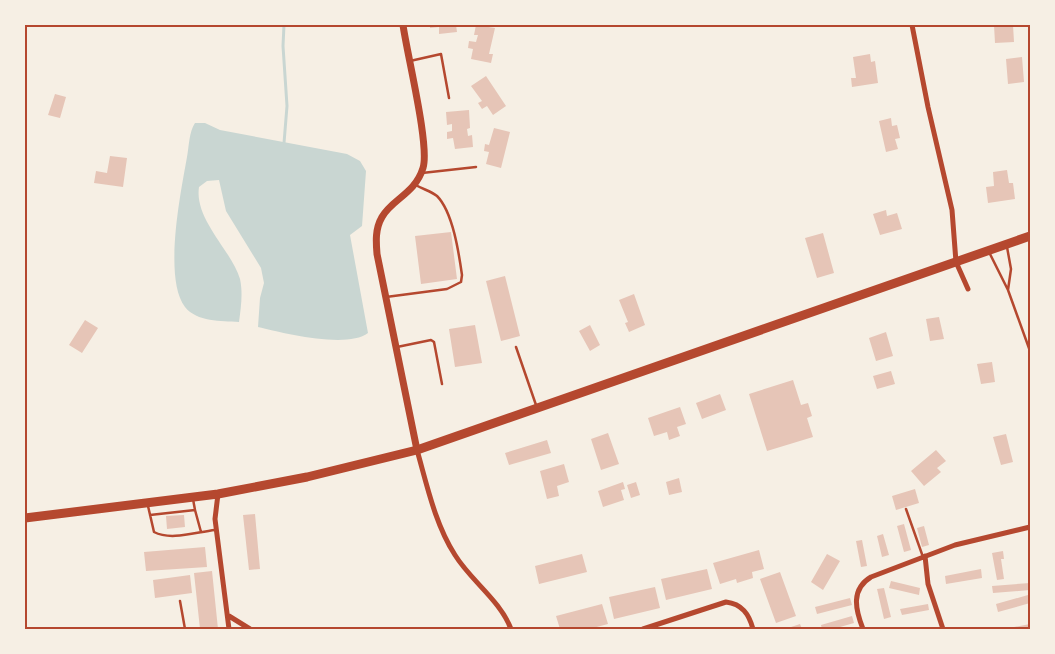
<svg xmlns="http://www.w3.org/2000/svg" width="1055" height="654" font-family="Helvetica,sans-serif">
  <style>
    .water { fill: #c9d6d2 }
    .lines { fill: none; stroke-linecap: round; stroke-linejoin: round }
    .stream { stroke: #c9d6d2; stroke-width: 3 }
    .building { fill: #e6c5b7 }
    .service { stroke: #b5482f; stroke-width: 2.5 }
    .minor { stroke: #b5482f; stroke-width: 5 }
    .tertiary { stroke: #b5482f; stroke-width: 7 }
    .primary { stroke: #b5482f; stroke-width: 9 }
    .neatline { fill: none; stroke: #b5482f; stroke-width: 2 }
  </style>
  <rect width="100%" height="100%" fill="#f6efe4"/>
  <path class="water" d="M195,123H205L220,130L347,154L360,161L366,171L362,226L350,235L368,333C347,349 283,333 258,327L260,298L264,283L261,268L226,211L219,180L207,181L199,187C194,219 232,251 240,279C243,293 241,307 239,322C221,321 197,322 185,307C163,278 181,191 187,157C189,146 189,132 195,123Z"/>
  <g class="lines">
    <path class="stream" d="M284,143L287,106L283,46L284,25"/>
  </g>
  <path class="building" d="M430,25H456L457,32L439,34V27L430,28Z
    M476,25L495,28L489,54H493L491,63L471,59L473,49L468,48L469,41L476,42L478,35H474Z
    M994,25H1013L1014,42L995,43Z
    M870,54L871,62L875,61L878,83L852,87L851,78H856L853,57Z
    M1022,57L1024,82L1008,84L1006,59Z
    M486,76L506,106L493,115L487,106L482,109L478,103L482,101L471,86Z
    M55,94L66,97L60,118L48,115Z
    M469,110L470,128L467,129L468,136L472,135L473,147L455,149L453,138L447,139V132L452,131V124L447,125L446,112Z
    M891,118L892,126L897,125L900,138L895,139L898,149L886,152L879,121Z
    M494,128L510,132L501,168L486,164L489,152L484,151L485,144L489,145Z
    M110,156L127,158L123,187L94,183L96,171L107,173Z
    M1007,170L1009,183H1013L1015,199L988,203L986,187L994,186L993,172Z
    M886,210L887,216L897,213L902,229L880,235L873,214Z
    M451,232L457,279L421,284L415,236Z
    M823,233L834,273L817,278L805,238Z
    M505,276L520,336L501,341L486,281Z
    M634,294L645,325L629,332L625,323L628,322L619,300Z
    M939,317L944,339L930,341L926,319Z
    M85,320L98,328L82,353L69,345Z
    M475,325L482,363L455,367L449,329Z
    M590,325L600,345L590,351L579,331Z
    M886,332L893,356L876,361L869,338Z
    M992,362L995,382L981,384L977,364Z
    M891,371L895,384L877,389L873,376Z
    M793,380L801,405L808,403L812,416L807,418L813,437L767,451L749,394Z
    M720,394L726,410L702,419L696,403Z
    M680,407L686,424L677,427L680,436L669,440L667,432L654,436L648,418Z
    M608,433L619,464L601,470L591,439Z
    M1006,434L1013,462L1001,465L993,437Z
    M547,440L551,453L509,465L505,453Z
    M936,450L946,461L937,468L941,472L924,486L911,471Z
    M564,464L569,482L557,486L559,496L547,499L540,471Z
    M679,478L682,492L669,495L666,482Z
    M623,482L625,489L621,490L624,500L603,507L598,491Z
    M636,482L640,495L631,498L627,485Z
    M915,489L919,503L896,510L892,496Z
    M255,514L260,569L249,570L243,515Z
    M184,515L185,527L167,529L166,516Z
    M904,524L911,550L904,552L897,526Z
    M924,526L929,545L922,547L917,528Z
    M883,534L889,555L882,557L877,536Z
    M862,540L867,566L861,567L856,541Z
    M205,547L207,567L146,571L144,552Z
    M759,550L764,569L752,572L753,578L737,583L736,579L720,584L713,563Z
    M1003,551L1004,559H1001L1004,579L997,580L992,553Z
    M582,554L587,572L539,584L535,566Z
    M827,554L840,561L823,590L811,582Z
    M707,569L712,589L666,600L661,579Z
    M981,569L982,578L946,584L945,576Z
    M212,571L218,629H200L194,573Z
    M780,572L796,616L776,623L760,579Z
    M190,575L192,593L155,598L153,580Z
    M891,581L920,588L919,595L889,588Z
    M1030,583V590L993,593L992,586Z
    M655,587L660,608L614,619L609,597Z
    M884,588L891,617L884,619L877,589Z
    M1028,595L1030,603L998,612L996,604Z
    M850,598L852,605L817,614L815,607Z
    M602,604L608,624L589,629H560L556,616Z
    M928,604L929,610L902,615L900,609Z
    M852,616L854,623L833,629H822L821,625Z
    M800,624L802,629H785Z
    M1030,624V629H1009V628Z"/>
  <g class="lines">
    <path class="service" d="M410,61L441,54L449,98
      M422,173L476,167
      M1007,247L1011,269L1008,290
      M989,252L1008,290L1030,351
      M386,297L447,289L461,282L462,275C459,254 453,212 437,196C431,191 422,189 416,185
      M397,347L431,340L434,342L442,384
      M516,347L536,405
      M193,499L195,510
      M148,506L154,532C171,541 196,532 215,530
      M906,509L923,557
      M150,515L195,510L201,532
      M180,601L185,629"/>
    <path class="minor" d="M912,25L928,107L952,210L956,262L968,289
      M417,450C427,485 435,524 455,555C471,581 500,600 511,629
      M218,494L215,519L229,629
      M925,556L928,584L943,629
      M229,616L250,629
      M643,629L726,602C742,604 749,614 753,629
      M863,629C855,609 851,589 871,577L955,545L1030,527"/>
    <path class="tertiary" d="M403,25C407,54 430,146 423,168C415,194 392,199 382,217C375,229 376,242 377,254L417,450"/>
    <path class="primary" d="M25,518L218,494L307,477L417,450L1030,236"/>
  </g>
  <rect width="1055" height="654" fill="none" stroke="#f6efe4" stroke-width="52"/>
  <rect x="26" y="26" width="1003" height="602" class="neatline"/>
</svg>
